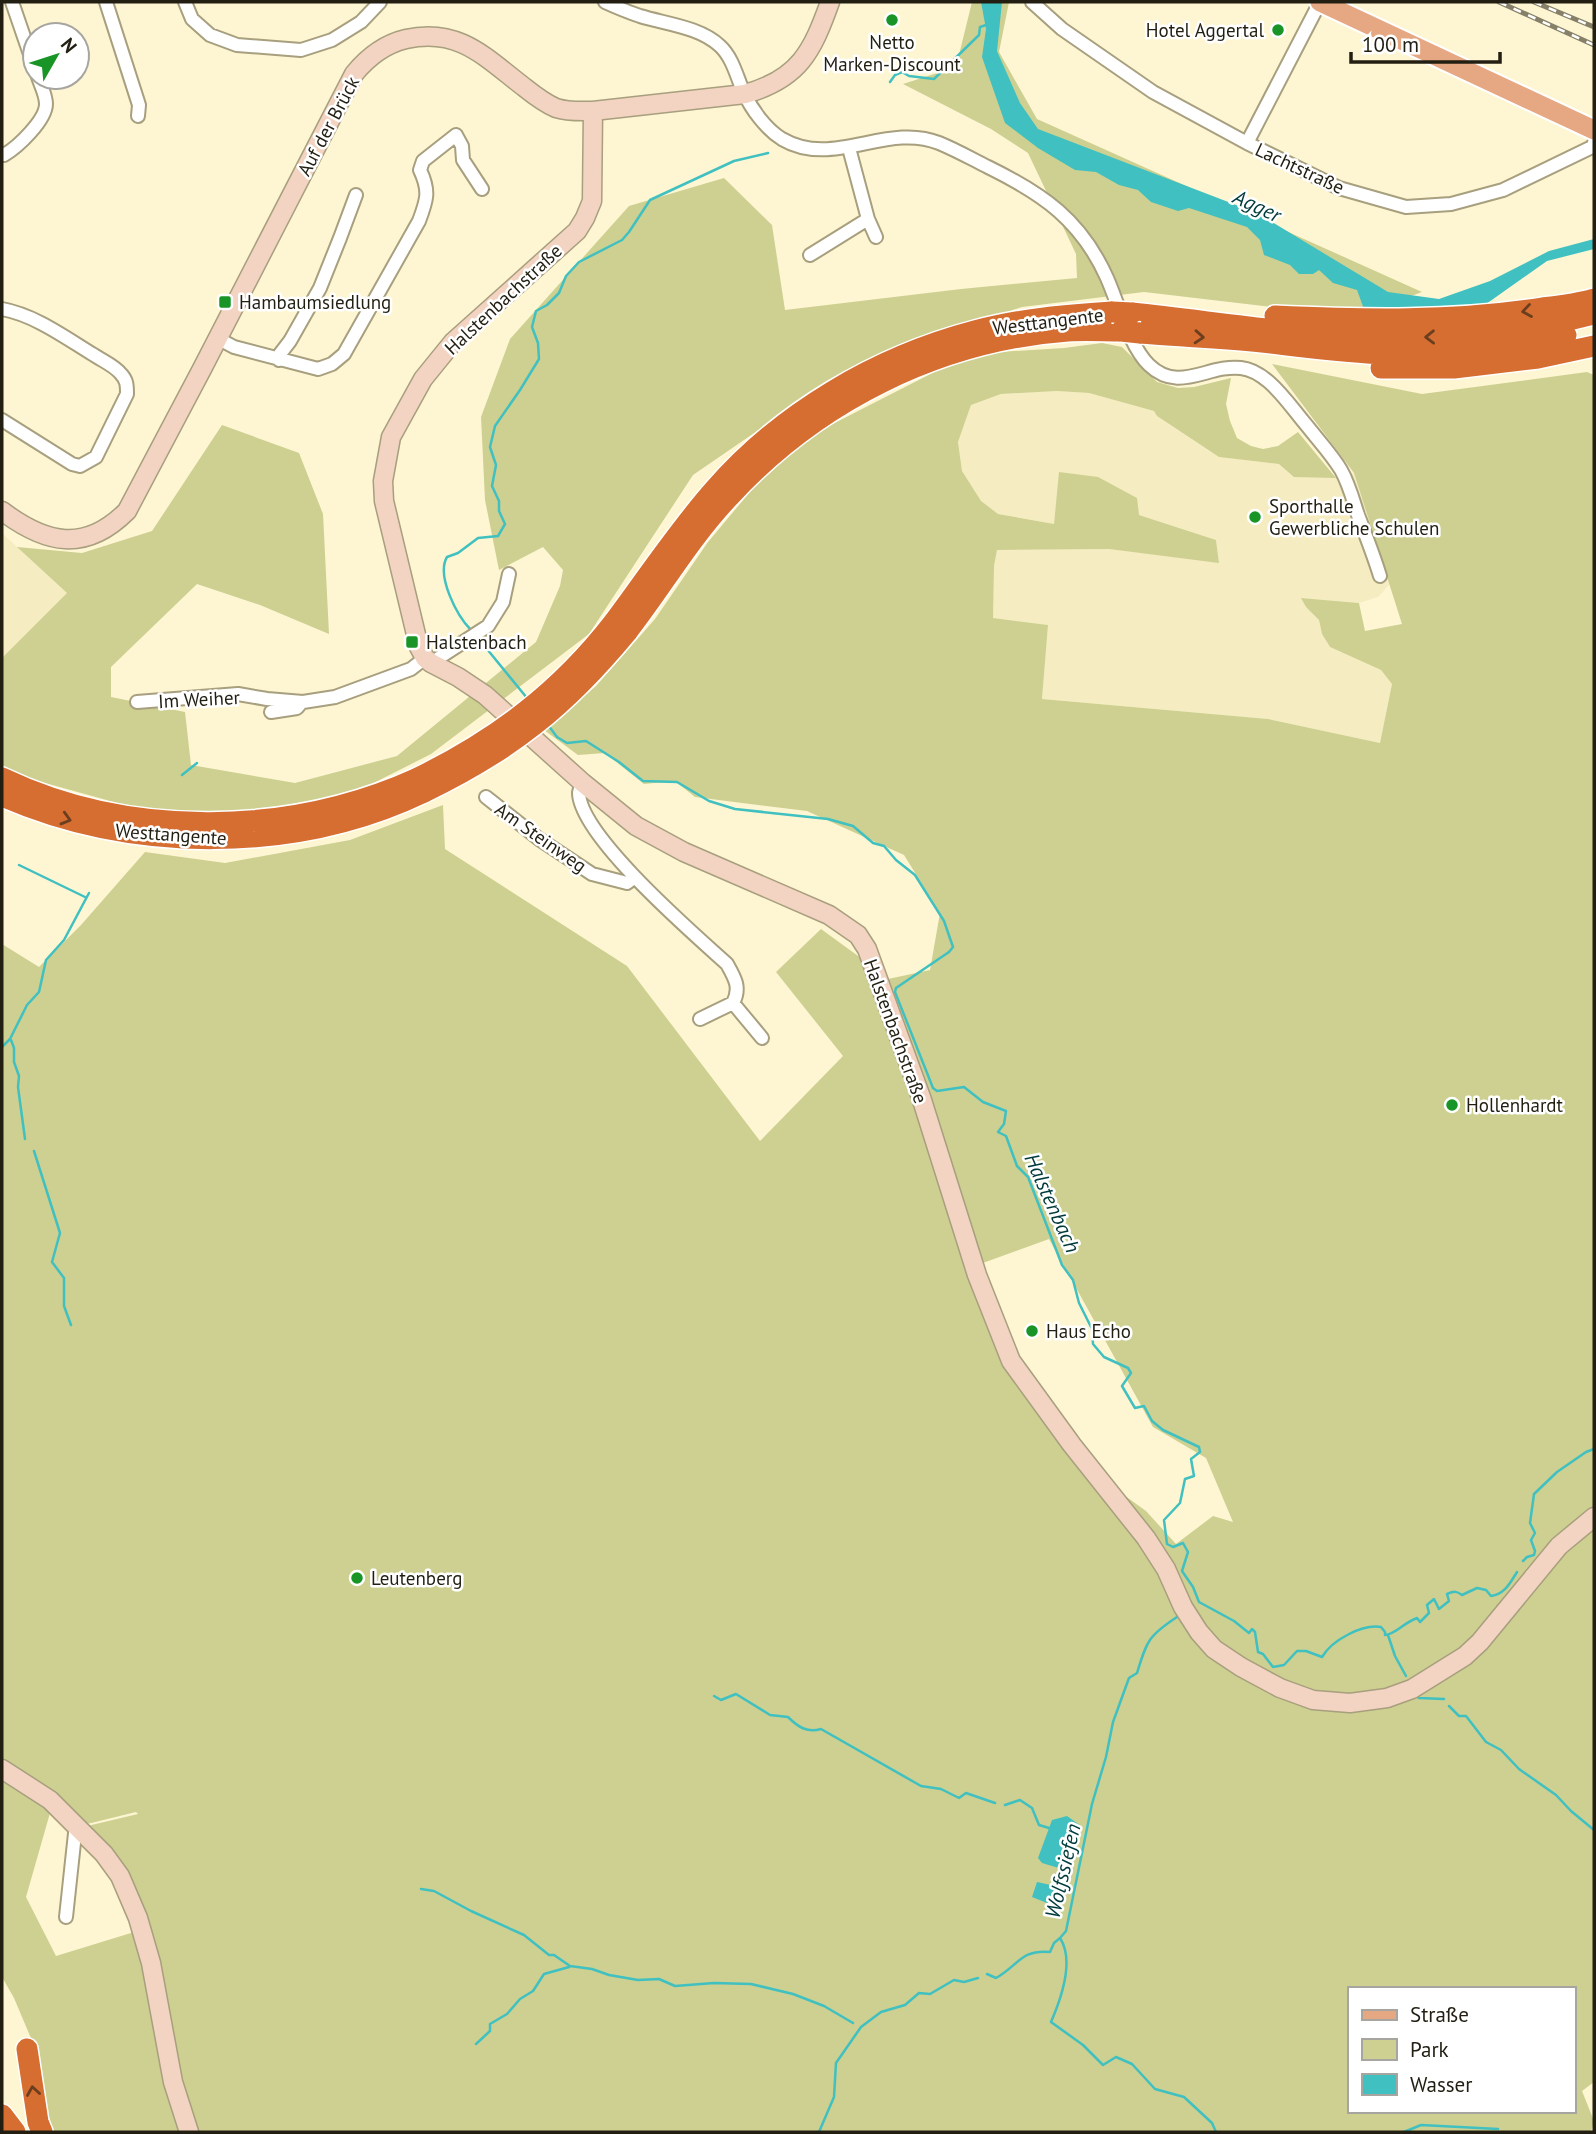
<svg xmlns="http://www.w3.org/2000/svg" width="1596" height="2134" font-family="'PT Sans',sans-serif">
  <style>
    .built { fill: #f6ecc1 }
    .green { fill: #cdd091; fill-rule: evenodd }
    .water { fill: #40c0c0 }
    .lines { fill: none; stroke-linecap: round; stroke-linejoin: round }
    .stream { stroke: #40c0c0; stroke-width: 2.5 }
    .street-casing { stroke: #a79f7e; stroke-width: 16 }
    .secondary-casing { stroke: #a79f7e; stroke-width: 21 }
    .primary-casing { stroke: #fff; stroke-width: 23 }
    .highway-casing { stroke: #fff; stroke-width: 24 }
    .street { stroke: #fff; stroke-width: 12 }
    .secondary { stroke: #f3d3c1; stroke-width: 18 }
    .primary { stroke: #e6a783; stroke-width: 19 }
    .highway { stroke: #d66d31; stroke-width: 21 }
    .rail-casing { stroke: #868069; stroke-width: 5 }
    .rail { stroke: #fff; stroke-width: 2.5; stroke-dasharray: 8; stroke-linecap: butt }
    .highway-bridge-casing { stroke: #fff; stroke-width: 24; stroke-linecap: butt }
    .highway-bridge { stroke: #d66d31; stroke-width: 21 }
    .oneway { stroke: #6a3e1e }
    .poi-dot { fill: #189526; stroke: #fff; stroke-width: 2.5 }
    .labels { text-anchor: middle; stroke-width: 5; stroke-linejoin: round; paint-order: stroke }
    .poi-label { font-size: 19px; fill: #221f12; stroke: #fff; text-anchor: start }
    .street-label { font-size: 19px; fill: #221f12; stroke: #fff }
    .water-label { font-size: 21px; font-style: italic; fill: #003a3b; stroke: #fff }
  </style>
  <rect width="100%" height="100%" fill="#fef6d2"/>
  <path class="built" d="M1057,391L1089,393L1154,411L1157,416L1219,457L1279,464L1336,478L1354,473L1390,584L1378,597L1359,603L1302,598L1306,607L1319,620L1322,634L1330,647L1381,670L1392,684L1380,743L1268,719L1042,699L1048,625L993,618L994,566L997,550L1109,549L1219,562L1216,540L1139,515L1060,472L1054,524L998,514L980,501L962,471L958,442L971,405L1001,394Z
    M2,533L67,593L2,658Z"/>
  <path class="green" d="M972,2H1009L999,52L1037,119L1422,292L1379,308L1273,307L1144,292L1022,307L878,355L811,394L693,475L589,634L431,754L352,794L234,814H157L27,778L2,765V658L67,593L17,547L82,553L152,531L222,425L299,453L323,514L329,634L260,605L197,584L111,667V697L185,712L191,765L295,783L397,756L536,642L560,586L563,570L543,547L499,570L485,500L481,417L510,339L629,206L724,178L772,225L785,310L961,289L1077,278L1076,254L1028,153L991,129L903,84L956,67Z
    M1102,343L1122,347L1157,382L1178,388L1194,387L1231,378L1226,404L1230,421L1237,438L1251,446L1263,449L1278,446L1298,432L1336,478L1294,477L1279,464L1219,457L1157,416L1154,411L1089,393L1057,391L1001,394L971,405L958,442L962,471L981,501L998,514L1054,524L1059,472L1098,477L1137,498L1139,515L1216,540L1219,563L1109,549L997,550L994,566L993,618L1048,625L1042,699L1268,719L1380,743L1392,684L1381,670L1330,647L1322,634L1319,620L1306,607L1301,598L1359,603L1365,631L1402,624L1354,473L1272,364L1422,394L1587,372L1594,375V2082L1582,2091L1594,2121L1591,2132H46L33,2043L14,1998L2,1977V944L39,967L81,925L145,852L225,863L350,840L443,805L445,849L627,966L760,1141L843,1056L776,972L821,929L865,961L902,1065L968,1274L1074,1459L1146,1511L1176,1544L1213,1516L1233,1522L1206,1458L1153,1427L1049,1239L980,1264L927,1089L888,979L930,970L940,913L904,855L807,811L695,797L675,781L644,784L605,753L578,755L544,730L596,686L655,619L708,542L770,468L817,432L950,364L998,352L1064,348ZM54,1799L83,1825L136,1812L138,1814L83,1827L144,1929L56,1956L26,1897ZM1349,1989H1573V2111H1349Z"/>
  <path class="water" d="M981,2H1002L997,51L1020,103L1038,129L1257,213L1388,292L1439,299L1490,281L1549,251L1594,239V249L1547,261L1472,314L1365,312L1357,290L1333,283L1319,270L1313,274H1299L1290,265L1264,255L1260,240L1247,227L1189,208L1178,211L1151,202L1138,190L1119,185L1096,172L1075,170L1038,148L1005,123L982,57L986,29Z
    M1067,1816L1081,1826L1068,1865L1062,1869L1042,1863L1038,1858L1052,1820Z
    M1037,1882L1060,1887L1063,1893L1057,1907L1032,1897Z"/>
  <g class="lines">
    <path class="stream" d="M890,82L895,75L902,72L909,76L934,79L979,35L980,27L986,25
      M471,630C457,616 436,576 447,557L458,553L478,538L498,536L505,524L499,511V501L492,486L496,465L490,447L495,426L520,390L539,359L538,343L532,327L536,311L547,305L559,293L566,276L579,262L622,240L629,232L650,200L734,161L768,153
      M478,638L527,698
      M548,725L557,737L567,743L586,741L619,762L643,781L677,782L709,801L735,809L828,819L853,826L873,843L884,846L896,860L915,875L944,921L953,947L949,952L896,988L895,992L933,1088L937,1091L964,1087L983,1102L1006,1111L1004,1124L998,1132L1006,1136L1017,1166L1028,1177L1062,1265L1073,1280L1079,1303L1092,1329L1093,1344L1104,1357L1128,1368L1131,1373L1122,1386L1135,1408L1144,1406L1152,1421L1163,1430L1199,1447L1200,1452L1191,1459L1194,1476L1185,1479L1180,1503L1164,1520L1167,1544L1173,1547L1183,1543L1188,1552L1182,1571L1193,1587L1199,1602
      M182,775L197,763
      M19,865L85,897
      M11,1040L14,1048V1062L19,1076L18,1087L25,1139
      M2,1047L10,1039L27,1005L39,992L46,960L64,940L89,893
      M34,1151L60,1233L52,1262L64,1278V1306L71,1325
      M1523,1561L1527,1557L1534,1555L1535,1551L1531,1540L1535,1533L1530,1523L1534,1494L1557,1472L1586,1452L1594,1449
      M1199,1602L1234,1621L1249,1633L1252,1629L1255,1632L1258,1652L1263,1654L1273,1667L1284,1665L1297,1651H1306L1322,1657C1332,1640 1362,1624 1381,1627L1385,1632V1635C1396,1634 1403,1623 1417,1618L1420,1622L1429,1613L1427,1605L1434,1599L1439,1609L1449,1601L1447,1594C1454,1591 1457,1591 1462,1595L1477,1588L1486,1590L1491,1596C1505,1594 1510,1583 1517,1572
      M1177,1617C1148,1636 1147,1641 1137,1673L1129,1678L1113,1722L1106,1757L1092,1804L1066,1931L1060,1938C1075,1961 1061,1999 1051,2022L1083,2045L1103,2065L1116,2057L1132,2064L1155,2089L1184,2097L1212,2123L1216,2132
      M1388,1635L1395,1656L1406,1676
      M714,1696L721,1700L736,1694L770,1715L788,1717C798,1727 807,1733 821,1729L921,1786L941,1789L959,1798L966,1793L995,1803
      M1417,1696L1419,1698L1444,1699
      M1449,1706L1459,1716H1466L1486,1742L1501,1750L1519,1769L1556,1795L1571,1811L1594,1830
      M1005,1805L1020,1800L1032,1808L1039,1825L1049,1828
      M421,1889L434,1891L471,1911L524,1935L549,1955H554L570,1966L592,1969L609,1975L638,1980L659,1979L675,1986L714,1983L751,1984L793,1994L824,2006L853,2023
      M987,1974L996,1978C1018,1966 1021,1949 1050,1952L1054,1943L1060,1938
      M476,2044L490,2031V2024L507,2014L520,1999L533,1991L544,1974L569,1967
      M819,2132L834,2097L836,2063L861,2027L881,2012L905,2005L919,1993L930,1994L954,1980L964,1982L978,1978
      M1404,2132L1421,2125L1498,2129"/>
    <g class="street-casing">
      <path id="street" d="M12,2L35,69
        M106,2L139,105L138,116
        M185,2L192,19L210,35L237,45L301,50L332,40L361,22L380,2
        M605,2C616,7 628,12 640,16C666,24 700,27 720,46C733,58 737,78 744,93C752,110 766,129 782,139C833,169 887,122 939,143C956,150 972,159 988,167C1043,194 1081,220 1107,278C1118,303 1130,347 1149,365C1179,394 1208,364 1241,368C1251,369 1262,376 1269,382C1284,395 1295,412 1308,427C1319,441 1332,455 1341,470C1349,484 1353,500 1358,515C1366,536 1374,556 1380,576
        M1032,2L1062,29L1153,92L1247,143L1339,188L1406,207L1451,204L1503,190L1592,147L1594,143
        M1247,143L1320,2
        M849,148L868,219L876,237
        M2,154L4,155C18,147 46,120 46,104C46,95 41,86 38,77
        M810,255L868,219
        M2,309C35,315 66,338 94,355C103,361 115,366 121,374C127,380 127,386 127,394L96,457L80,466L72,464L2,420
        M217,338L234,347L318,369L332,364L344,354L419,221C427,200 430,191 420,170L423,161L456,135L462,146L463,160L482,189
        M279,360L280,354L290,341L320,288L340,238L356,195
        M431,663L488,626L503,602L509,574
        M137,702L238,694L267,699L303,702L335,697L411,669L425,658
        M271,712L297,708L302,702
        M583,783C582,785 579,790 579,793C580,836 694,934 727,964C735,978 741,988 733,1003L762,1038
        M486,797L539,839L592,874L627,883L635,877
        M700,1019L733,1003
        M66,1917L76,1824"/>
    </g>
    <g class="secondary-casing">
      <path id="secondary" d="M593,111L592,201L585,218L577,231L453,342L423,379L391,437L383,481L384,501L419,647L425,658L431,663L458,677L485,695L583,783L636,826L684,852L829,915L858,935L867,949L921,1097L977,1275L1011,1361L1072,1445L1146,1538L1166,1569L1183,1607L1199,1632L1214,1649L1241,1667L1280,1688L1313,1700L1350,1703L1387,1698L1412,1689L1465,1656L1480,1642L1559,1546L1594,1517
        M2,511C46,544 85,553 127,511L203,367L354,74C367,58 385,44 406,39C459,27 486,58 524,87C534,95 544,103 556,108C568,112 581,111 593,111L745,94C799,79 812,52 830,2
        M2,1769L50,1800L104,1854L120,1876L138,1918L151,1963L173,2082L189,2132"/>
    </g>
    <g class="primary-casing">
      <path id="primary" d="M1320,2L1594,130"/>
    </g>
    <g class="highway-casing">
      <path id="highway" d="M1132,313C1198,320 1263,330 1329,335C1418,342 1508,336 1594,314
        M1275,316C1364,320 1454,322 1542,308C1559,306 1577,304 1594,299
        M1140,333C1181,336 1222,338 1262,342C1305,347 1347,353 1390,354C1450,354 1508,348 1566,335
        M1381,368H1454L1538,358L1594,346
        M614,622C647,578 677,532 714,490C781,413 876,357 975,331C1019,319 1066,315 1112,312
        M627,632C662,587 690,538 729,497C816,402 939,340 1068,331C1086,330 1104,331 1121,331
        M2,778C130,839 290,836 418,778
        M2,796C132,853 295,854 424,792
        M27,2049L38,2122L42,2132
        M2,2115L15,2132"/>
    </g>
    <use href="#street" class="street"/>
    <use href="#secondary" class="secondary"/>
    <use href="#primary" class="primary"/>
    <use href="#highway" class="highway"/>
    <g class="rail-casing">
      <path id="rail" d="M1499,2L1594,45
        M1534,2L1594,27"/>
    </g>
    <use href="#rail" class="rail"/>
    <g class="highway-bridge-casing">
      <path id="highway-bridge" d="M1112,312L1132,313
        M1121,331L1140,333
        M418,778C497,739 560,692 614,622
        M424,792C511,750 565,707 627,632"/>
    </g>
    <use href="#highway-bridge" class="highway-bridge"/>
  </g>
  <defs><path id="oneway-chevron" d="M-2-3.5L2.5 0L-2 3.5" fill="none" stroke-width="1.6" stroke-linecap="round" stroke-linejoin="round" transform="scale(1.75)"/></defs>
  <g class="oneway">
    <use href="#oneway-chevron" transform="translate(1527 311) rotate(171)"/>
    <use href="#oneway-chevron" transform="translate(1199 337) rotate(4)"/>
    <use href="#oneway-chevron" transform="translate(1430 337) rotate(179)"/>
    <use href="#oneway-chevron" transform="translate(66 819) rotate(16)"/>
    <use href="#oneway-chevron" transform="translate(33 2091) rotate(-99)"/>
  </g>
  <g class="poi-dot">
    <circle cx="892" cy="20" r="7"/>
    <circle cx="1278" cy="30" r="7"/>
    <rect x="218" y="295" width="14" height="14" rx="3.5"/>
    <circle cx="1255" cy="517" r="7"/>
    <rect x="405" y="635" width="14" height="14" rx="3.5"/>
    <circle cx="1452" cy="1105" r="7"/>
    <circle cx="1032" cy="1331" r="7"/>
    <circle cx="357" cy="1578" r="7"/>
  </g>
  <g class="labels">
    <g class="poi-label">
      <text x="1264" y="37" text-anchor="end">Hotel Aggertal</text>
      <text x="892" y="49" text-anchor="middle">Netto<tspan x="892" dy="22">Marken-Discount</tspan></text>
      <text x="239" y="309">Hambaumsiedlung</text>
      <text x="1269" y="513">Sporthalle<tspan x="1269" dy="22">Gewerbliche Schulen</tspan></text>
      <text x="426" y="649">Halstenbach</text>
      <text x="1466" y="1112">Hollenhardt</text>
      <text x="1046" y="1338">Haus Echo</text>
      <text x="371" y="1585">Leutenberg</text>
    </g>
    <g class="street-label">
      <text transform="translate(328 126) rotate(-62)" y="7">Auf der Brück</text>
      <text transform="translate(1300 168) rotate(25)" y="7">Lachtstraße</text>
      <text transform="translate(503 299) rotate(-43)" y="7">Halstenbachstraße</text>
      <text transform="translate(1048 321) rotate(-7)" y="7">Westtangente</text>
      <text transform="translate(199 699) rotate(-3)" y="7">Im Weiher</text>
      <text transform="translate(171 834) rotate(4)" y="7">Westtangente</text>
      <text transform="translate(541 837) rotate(35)" y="7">Am Steinweg</text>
      <text transform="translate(896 1031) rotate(70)" y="7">Halstenbachstraße</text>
    </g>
    <g class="water-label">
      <text transform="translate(1257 206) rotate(25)" y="7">Agger</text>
      <text transform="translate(1052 1203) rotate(66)" y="7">Halstenbach</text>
      <text transform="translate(1063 1871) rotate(-77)" y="7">Wolfssiefen</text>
    </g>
  </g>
  <rect width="1596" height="2134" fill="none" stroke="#221f12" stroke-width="7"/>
  <rect x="1348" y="1987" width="228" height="126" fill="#ffffff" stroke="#a7a5a0" stroke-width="2"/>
  <rect x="1362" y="2010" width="35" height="10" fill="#e6a783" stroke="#a7a5a0" stroke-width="2"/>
  <text x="1410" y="2022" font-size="21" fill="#221f12">Straße</text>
  <rect x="1362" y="2039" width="35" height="21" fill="#cdd091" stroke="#a7a5a0" stroke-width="2"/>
  <text x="1410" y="2057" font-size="21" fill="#221f12">Park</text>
  <rect x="1362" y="2074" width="35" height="21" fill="#40c0c0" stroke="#a7a5a0" stroke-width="2"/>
  <text x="1410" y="2092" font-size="21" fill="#221f12">Wasser</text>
  <g transform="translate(56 56) rotate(51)"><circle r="33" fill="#ffffff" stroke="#a7a5a0" stroke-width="2"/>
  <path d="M0-5L12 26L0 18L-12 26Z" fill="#189526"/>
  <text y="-10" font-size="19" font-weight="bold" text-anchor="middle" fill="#221f12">N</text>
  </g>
  <path d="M1351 52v10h149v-10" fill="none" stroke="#221f12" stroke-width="3.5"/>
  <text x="1362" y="52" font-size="21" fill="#221f12" stroke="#ffffff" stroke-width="5" paint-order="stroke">100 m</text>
</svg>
